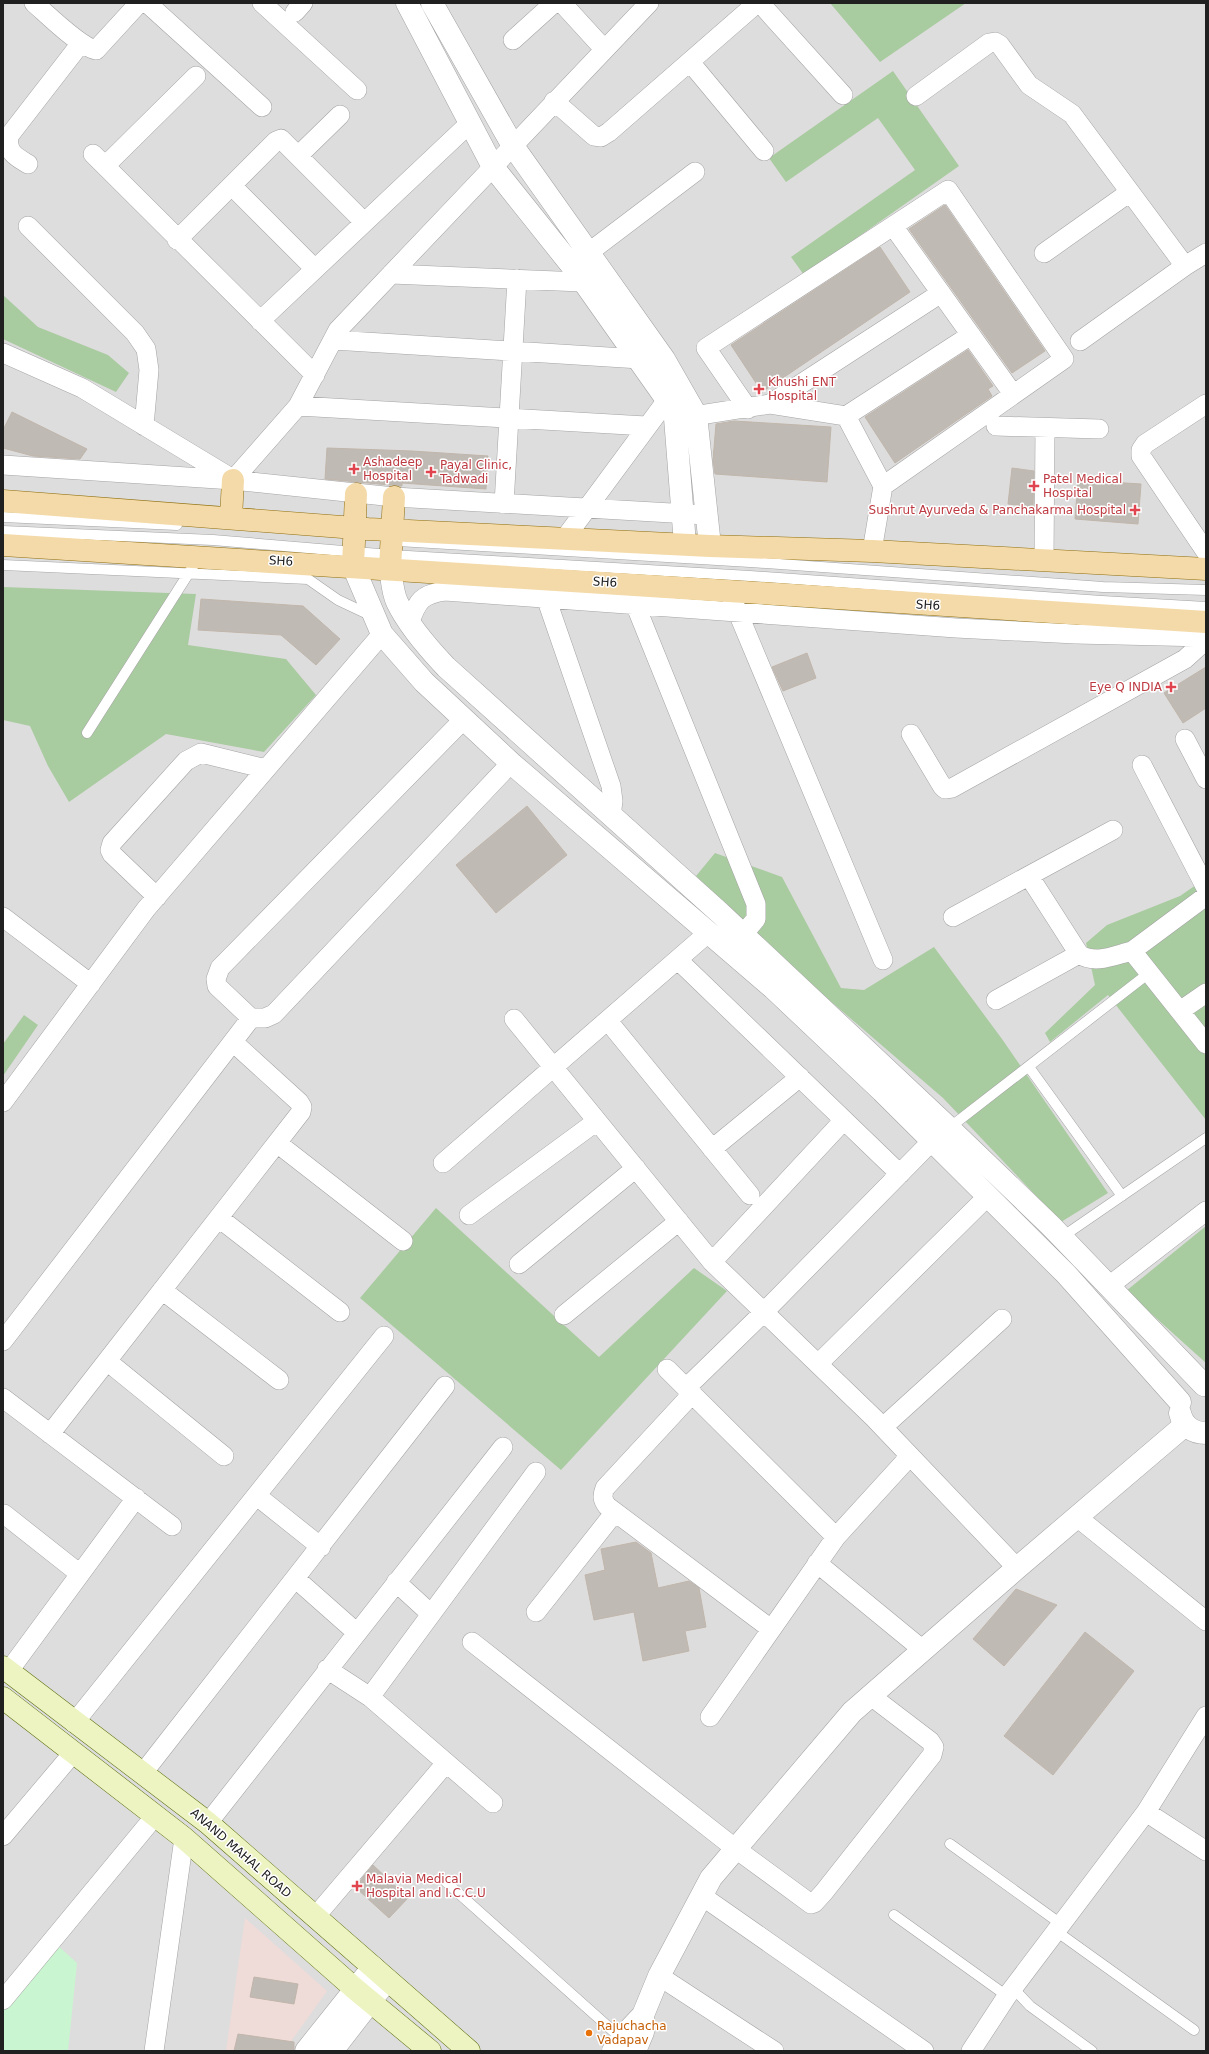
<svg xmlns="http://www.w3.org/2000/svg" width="1209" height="2054" font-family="'DejaVu Sans',sans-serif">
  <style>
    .residential { fill: #dedddd }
    .commercial { fill: #efdbd8 }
    .forest { fill: #a9cba0 }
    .park { fill: #c9f5d0 }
    .building { fill: #c0bab4; stroke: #c0b6ab }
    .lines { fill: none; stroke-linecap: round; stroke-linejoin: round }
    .service-casing { stroke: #a4a4a4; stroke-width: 11 }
    .minor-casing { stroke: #a4a4a4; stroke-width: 20 }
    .tertiary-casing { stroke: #a4a4a4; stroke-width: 23 }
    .secondary-casing { stroke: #5c6f0f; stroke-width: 23 }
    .primary-casing { stroke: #8f6f0d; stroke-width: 23 }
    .service { stroke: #fff; stroke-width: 10 }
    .minor { stroke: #fff; stroke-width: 19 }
    .tertiary { stroke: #fff; stroke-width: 22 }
    .secondary { stroke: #edf4c1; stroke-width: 22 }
    .primary { stroke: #f4daa8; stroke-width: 22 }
    .health-dot { fill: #e0444e; stroke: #fff; stroke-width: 1.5 }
    .food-dot { fill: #e8710a; stroke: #fff; stroke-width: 1.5 }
    .labels { text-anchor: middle; stroke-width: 3; stroke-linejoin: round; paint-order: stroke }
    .health-label { font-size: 12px; fill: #be3a42; stroke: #fff; text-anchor: start }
    .street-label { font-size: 12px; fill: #202020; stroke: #fff }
    .food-label { font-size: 12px; fill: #c56008; stroke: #fff; text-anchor: start }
  </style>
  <rect width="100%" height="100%" fill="#f0eee7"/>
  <path class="residential" d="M3,3H1206V2051H3Z"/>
  <path class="commercial" d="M245,1918L327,1991L284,2051H226Z"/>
  <path class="forest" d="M830,3H966L880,62Z
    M893,71L959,166L804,275L791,257L915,170L878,118L786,182L769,158Z
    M3,295L38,327L108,355L129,373L116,392L3,339Z
    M3,587L196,594L188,645L286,659L316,695L264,752L166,734L69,802L48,766L30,726L3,720Z
    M715,853L782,877L841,988L864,990L934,947L1002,1039L1108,1193L1061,1222L943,1098L792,968L696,876Z
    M1206,878V1120L1108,995L1050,1042L1045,1033L1095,985L1086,943L1107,925L1180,896Z
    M24,1015L38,1025L3,1076V1044Z
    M436,1208L599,1357L694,1268L727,1291L561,1470L360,1298Z
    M1206,1226V1363L1126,1291Z"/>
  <path class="park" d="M54,1942L77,1963L68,2051H3V2004Z"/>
  <path class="building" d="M945,205L1045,351L1012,373L909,229Z
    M880,247L910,292L762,392L731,345Z
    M968,350L993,386L988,389L992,396L895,463L865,417Z
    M12,412L87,449L80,459L33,456L3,448V430Z
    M734,421L831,427L827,482L715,474L713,460L716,424Z
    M327,448L412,451L488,456L486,489L402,483V486H400L325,479Z
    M1012,468L1034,471L1033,507L1008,504Z
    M1078,480L1141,484L1138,524L1075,519Z
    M201,599L303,606L340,639L316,665L281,635L198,630Z
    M807,653L816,678L783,691L772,667Z
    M1206,667V708L1183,723L1164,693Z
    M527,806L567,855L496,913L456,865Z
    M636,1542L651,1553L658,1588L689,1581L699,1588L706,1627L685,1631L689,1651L643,1661L634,1612L594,1620L585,1575L605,1570L601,1549Z
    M1016,1589L1057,1605L1004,1666L973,1639Z
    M1085,1632L1134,1671L1053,1775L1004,1736Z
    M373,1865L408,1898L389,1918L355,1887Z
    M254,1977L298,1984L294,2004L250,1997Z
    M238,2034L294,2042V2051H234Z"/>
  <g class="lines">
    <g class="service-casing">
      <path id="service" d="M3,517L177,525
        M3,531L213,540L391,555L750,576L1102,601L1206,607
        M398,541L750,562L1103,587L1206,590
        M3,565L308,579L338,600L372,616
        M87,733L199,557
        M1029,1067L1122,1196
        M949,1128L1149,973
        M1062,1237L1206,1138
        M950,1844L1061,1924
        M446,1882L622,2039
        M894,1915L1007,1996
        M1056,1931L1194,2030
        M1013,1988L1030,2006L1092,2051"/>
    </g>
    <g class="minor-casing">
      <path id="minor" d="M34,3C48,15 80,47 96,50L139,3
        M147,3L262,107
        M262,3L357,90
        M562,3L604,49
        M760,3L843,95
        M295,12L303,3
        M513,40L554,3
        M690,62L764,151
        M916,96L989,43L995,42L1000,45L1029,85L1072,114L1185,266L1206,253
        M554,101L594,136L601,137L609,132L757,3
        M93,154L315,375
        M298,156L340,115
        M28,164C16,157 6,152 9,136L81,43
        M105,166L196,76
        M232,186L315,269
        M28,226L135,333L146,349L149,370L144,426
        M893,226L1013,394
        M177,240L276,141L281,139L364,222
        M588,253L695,172
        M1044,253L1130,192
        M391,274L582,282
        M260,321L470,123
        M333,340L640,359
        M1080,341L1185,266
        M3,353L82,388L231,478
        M770,404L941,293
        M1206,404L1145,444L1141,450V456L1206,552
        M298,406L646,426
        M846,416L971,335
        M681,418L770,404L846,416L883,486L1064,359L948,190L706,348L748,409
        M996,426L1099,429
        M3,465L233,480L394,497L706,515
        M233,480L298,406L338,330L649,3
        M504,504L517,279
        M565,538L667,400
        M872,551L883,486
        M1044,561L1045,428
        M543,589L611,786L613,801L611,816
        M733,601L883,960
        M635,604L756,904V919L734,945
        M410,622C417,601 422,594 445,591L956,628L1075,634L1206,637
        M911,734L942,786L945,789L952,788L1185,659L1206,640
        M1185,739L1206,779
        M1142,765L1206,888
        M1029,876L1079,954C1095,965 1115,955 1132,951
        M1206,896L1132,951L1206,1044
        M157,897L112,854L110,850L112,843L186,761L201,753L266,769
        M3,917L91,984
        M953,917L1113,830
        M678,960L900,1174
        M996,1000L1079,954
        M1180,1011L1206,993
        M251,1018L217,986L216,979L220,968L464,719
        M514,1019L712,1262L874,1418L1017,1568
        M608,1021L750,1195
        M3,1102L146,909L382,634
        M277,1143L403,1241
        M712,1149L800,1077
        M443,1163L708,933
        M469,1215L597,1121
        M219,1218L340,1312
        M712,1262L844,1120
        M519,1264L636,1168
        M1109,1286L1206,1211
        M162,1290L279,1380
        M564,1315L679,1221
        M3,1341L251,1018H265L274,1014L511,763
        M107,1361L224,1456
        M818,1364L987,1197
        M667,1369L836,1537
        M686,1388L764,1312L931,1142
        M692,1394L605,1488C602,1496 602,1499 607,1506L771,1629
        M3,1398L172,1526
        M883,1427L1002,1319
        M50,1434L301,1112L302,1107L299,1102L233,1042
        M257,1496L321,1547
        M4,1514L80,1574
        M1077,1517L1206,1621
        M817,1563L923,1650
        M296,1579L356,1632
        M396,1582L431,1614
        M536,1612L615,1512
        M472,1642L736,1849L811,1904L814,1903L824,1892L932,1755L934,1747L930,1741L871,1696
        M327,1669L370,1697L536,1472
        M8,1672L136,1498
        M370,1697L493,1803
        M710,1717L836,1537L910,1456
        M74,1723L384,1336
        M143,1773L445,1386
        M1146,1812L1206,1716
        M208,1823L503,1447
        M3,1836L73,1753
        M702,1896L924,2051
        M315,1917L446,1763
        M659,1976L774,2051
        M3,2000L155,1816
        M154,2051L184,1838
        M971,2051L1007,1996L1146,1812L1206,1851"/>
    </g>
    <g class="tertiary-casing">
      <path id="tertiary" d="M407,3L493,167L576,271L667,400L675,418L685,544
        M432,3L513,146L664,359L696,415L710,546
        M353,566L382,634L424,682L511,763L773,988L882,1091L1066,1274L1180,1402
        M390,568C392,579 392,591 397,602C408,625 428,648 446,667L720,913L949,1128L1051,1226L1204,1385
        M1180,1413C1183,1426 1192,1433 1206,1433
        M306,2051L373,1967
        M332,2051L387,1980
        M613,2051L627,2032L643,2015
        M635,2051L643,2032V2015L659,1976L711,1878L852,1712L1017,1568L1185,1425"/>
    </g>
    <g class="secondary-casing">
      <path id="secondary" d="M3,1667L208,1823L469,2051
        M3,1698L184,1838L354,1988L430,2051"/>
    </g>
    <g class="primary-casing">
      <path id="primary" d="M3,501L368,529L710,546L872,551L1206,569
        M231,518L233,480
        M3,545C404,568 805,597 1206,622
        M353,566L356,494
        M390,568L394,497"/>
    </g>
    <use href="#service" class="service"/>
    <use href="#minor" class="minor"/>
    <use href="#tertiary" class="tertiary"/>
    <use href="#secondary" class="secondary"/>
    <use href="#primary" class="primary"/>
  </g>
  <g class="health-dot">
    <path d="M757 383h4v4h4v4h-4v4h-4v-4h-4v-4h4z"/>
    <path d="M352 463h4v4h4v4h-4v4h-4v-4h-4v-4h4z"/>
    <path d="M429 466h4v4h4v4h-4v4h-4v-4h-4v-4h4z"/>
    <path d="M1032 480h4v4h4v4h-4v4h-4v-4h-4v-4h4z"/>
    <path d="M1133 504h4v4h4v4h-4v4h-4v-4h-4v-4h4z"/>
    <path d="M1169 681h4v4h4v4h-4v4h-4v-4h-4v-4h4z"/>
    <path d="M355 1880h4v4h4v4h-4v4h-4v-4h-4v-4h4z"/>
  </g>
  <circle class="food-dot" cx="589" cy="2033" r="4"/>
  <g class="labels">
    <g class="health-label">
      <text x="768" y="386">Khushi ENT<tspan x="768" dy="14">Hospital</tspan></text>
      <text x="363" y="466">Ashadeep<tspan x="363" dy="14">Hospital</tspan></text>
      <text x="440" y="469">Payal Clinic,<tspan x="440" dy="14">Tadwadi</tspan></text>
      <text x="1043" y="483">Patel Medical<tspan x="1043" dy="14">Hospital</tspan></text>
      <text x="1126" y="514" text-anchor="end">Sushrut Ayurveda &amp; Panchakarma Hospital</text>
      <text x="1162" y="691" text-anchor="end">Eye Q INDIA</text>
      <text x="366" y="1883">Malavia Medical<tspan x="366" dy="14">Hospital and I.C.C.U</tspan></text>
    </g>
    <g class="street-label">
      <text transform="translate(281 561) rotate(3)" y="4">SH6</text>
      <text transform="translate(605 582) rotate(4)" y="4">SH6</text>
      <text transform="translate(928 605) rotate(4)" y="4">SH6</text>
      <text transform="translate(241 1853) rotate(41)" y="4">ANAND MAHAL ROAD</text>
    </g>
    <g class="food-label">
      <text x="597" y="2030">Rajuchacha<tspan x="597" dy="14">Vadapav</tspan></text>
    </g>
  </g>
  <rect width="1209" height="2054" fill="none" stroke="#202020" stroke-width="8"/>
</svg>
